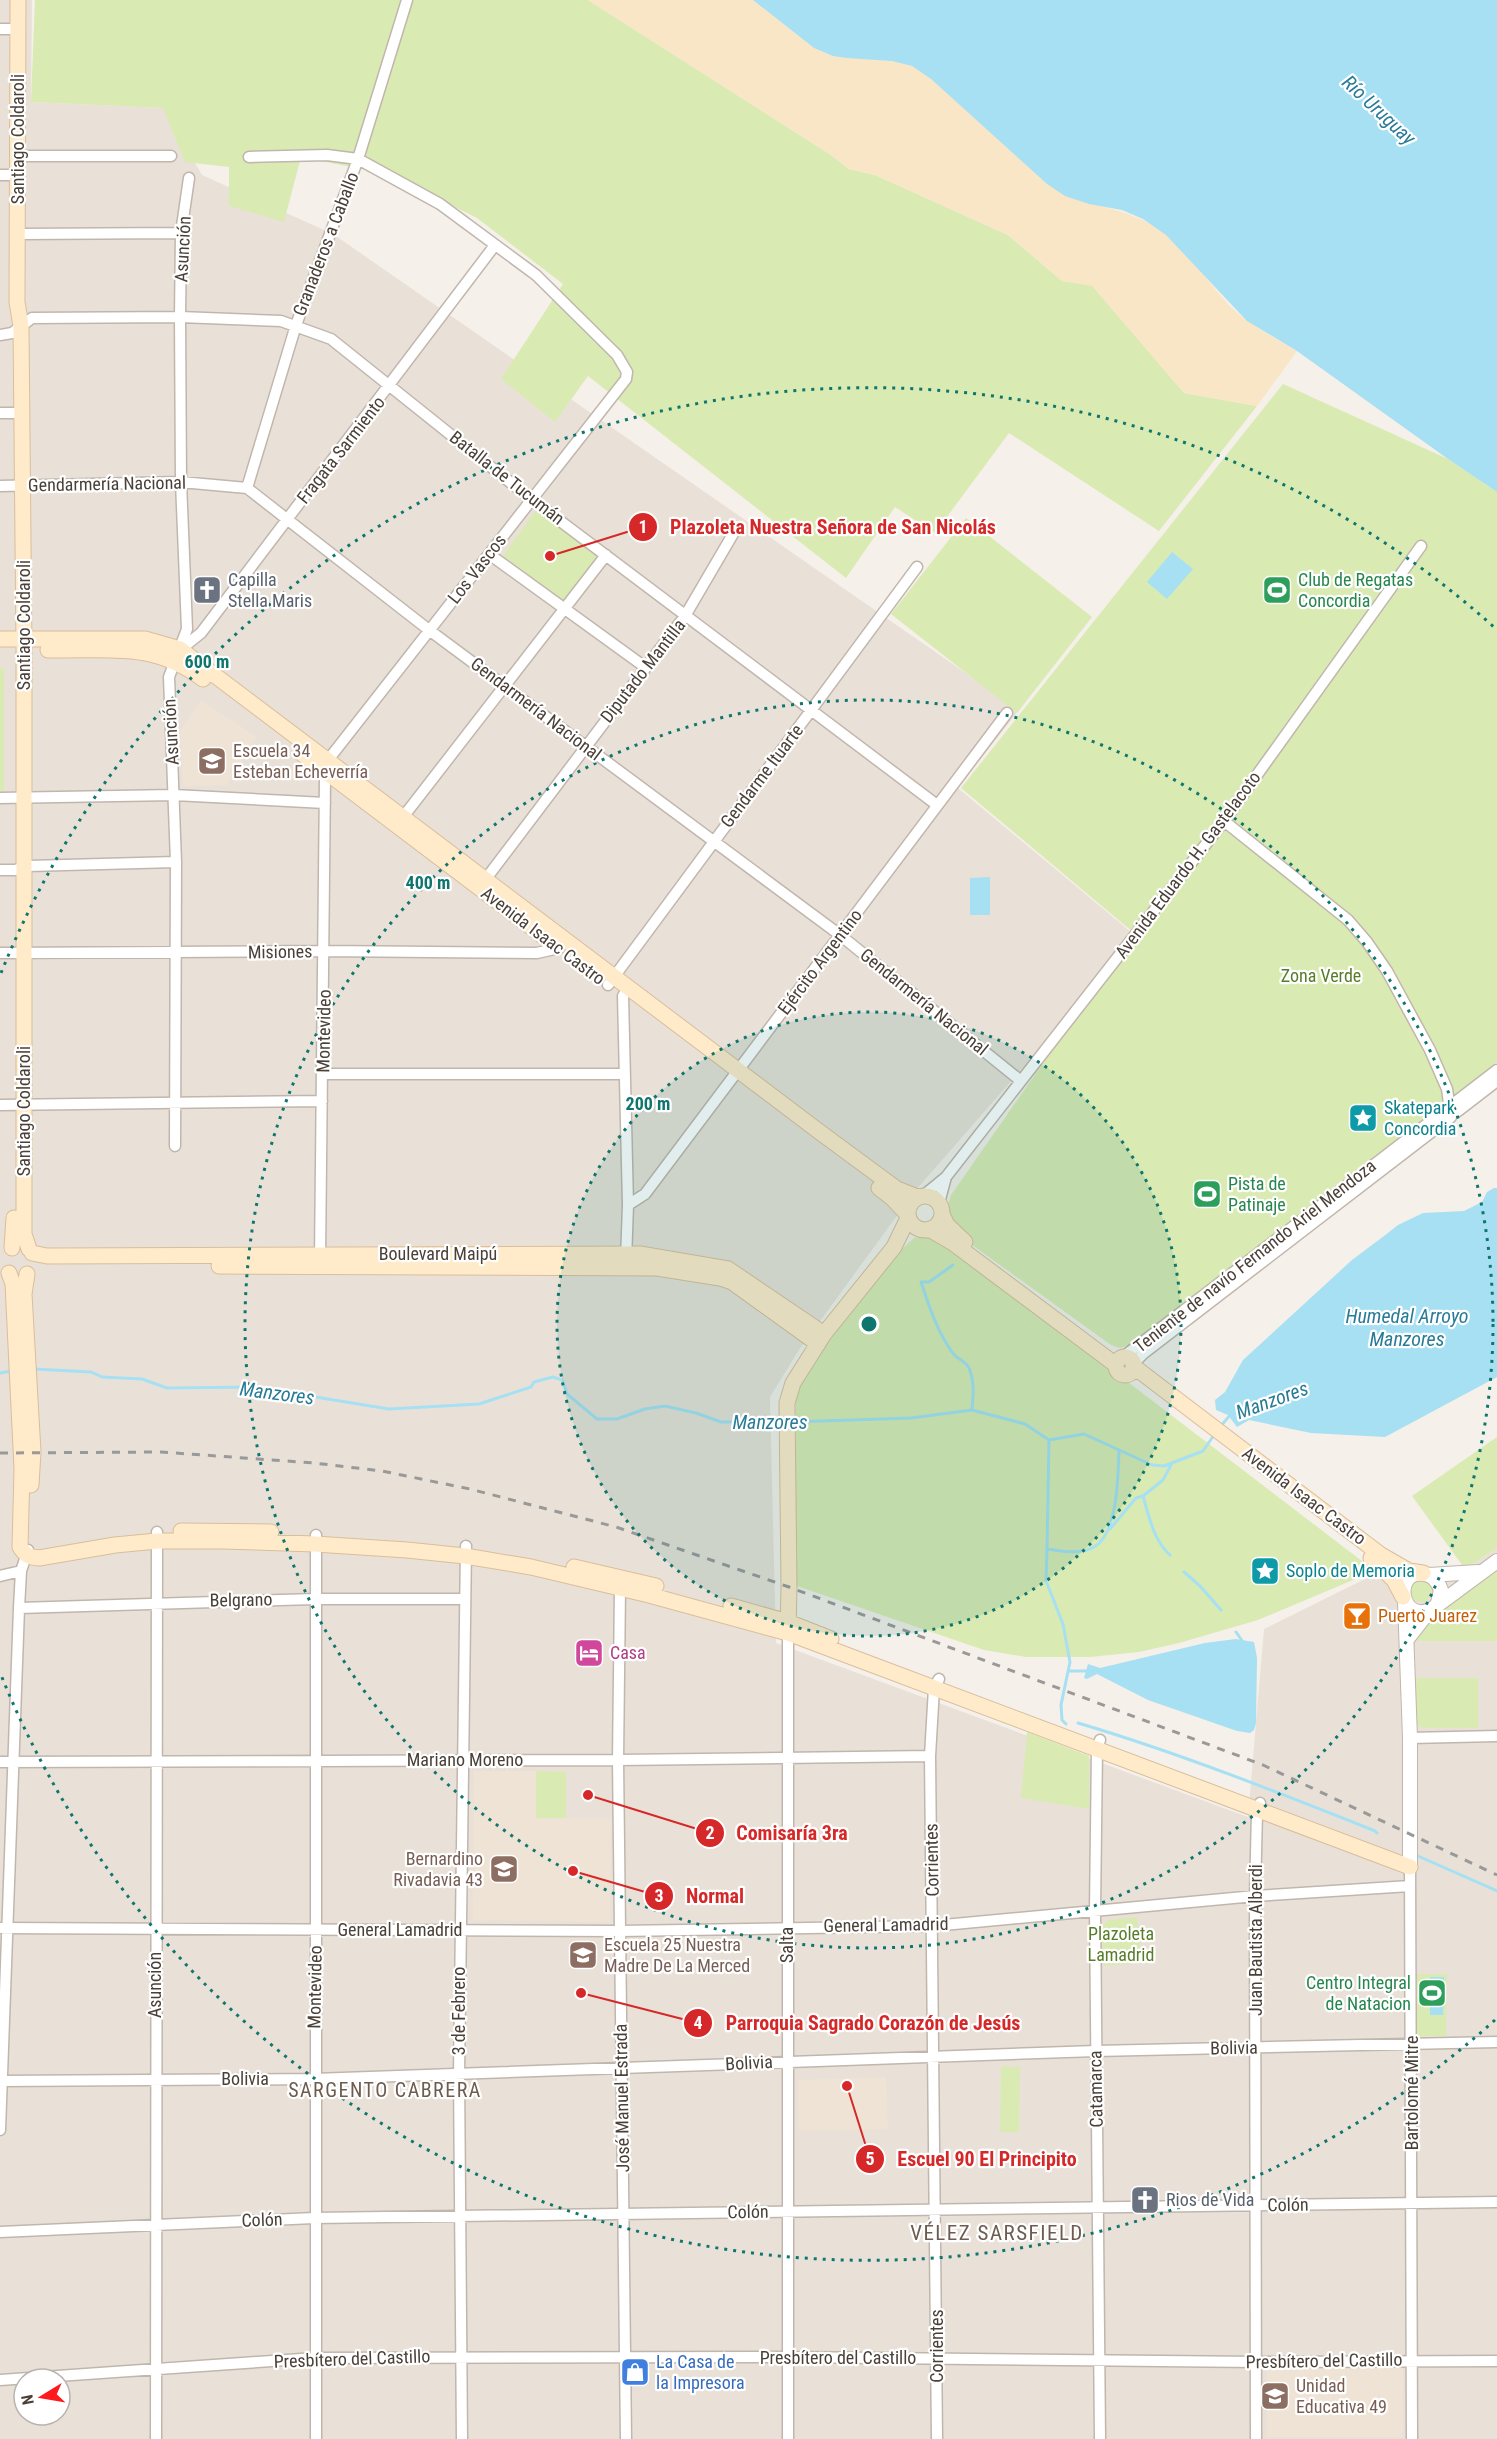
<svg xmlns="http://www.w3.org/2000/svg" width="1497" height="2439" font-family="'Roboto Condensed',sans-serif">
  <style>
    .residential { fill: #e9e1d8; fill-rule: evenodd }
    .education { fill: #eee3d4 }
    .green { fill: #daeab3 }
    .sand { fill: #f9e6c6 }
    .water { fill: #a6e0f2 }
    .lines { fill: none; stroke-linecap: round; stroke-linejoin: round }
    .stream { stroke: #a6e0f2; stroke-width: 3 }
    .minor-casing { stroke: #c1b6ac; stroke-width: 13 }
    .tertiary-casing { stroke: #c1b6ac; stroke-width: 16 }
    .secondary-casing { stroke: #d9be9c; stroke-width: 17 }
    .minor { stroke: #fff; stroke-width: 10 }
    .tertiary { stroke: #fff; stroke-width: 14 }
    .secondary { stroke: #ffeaca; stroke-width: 15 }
    .rail { stroke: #999; stroke-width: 3; stroke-dasharray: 8 8; stroke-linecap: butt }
    .ring { fill: none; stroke: #0f766e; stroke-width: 3; stroke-dasharray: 3 6 }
    .labels { text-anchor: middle; stroke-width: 4.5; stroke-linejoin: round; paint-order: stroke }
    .street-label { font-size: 18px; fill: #4a4038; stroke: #fff }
    .worship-label { font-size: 18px; fill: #5b616d; stroke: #fff; text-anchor: start }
    .leisure-label { font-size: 18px; fill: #27864d; stroke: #fff; text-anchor: start }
    .education-label { font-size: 18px; fill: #785e54; stroke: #fff; text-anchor: start }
    .park-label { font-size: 18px; fill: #577d29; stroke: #fff }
    .culture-label { font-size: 18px; fill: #0d838f; stroke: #fff; text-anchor: start }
    .food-label { font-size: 18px; fill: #c56008; stroke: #fff; text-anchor: start }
    .hotel-label { font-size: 18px; fill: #b23c85; stroke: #fff; text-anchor: start }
    .shop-label { font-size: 18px; fill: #366cbe; stroke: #fff; text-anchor: start }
    .water-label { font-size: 20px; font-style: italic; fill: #287b97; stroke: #fff }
    .neighbourhood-label { font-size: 20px; letter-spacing: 1.5px; fill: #6d5c4f; stroke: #fff }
    .quarter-label { font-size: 21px; letter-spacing: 1.5px; fill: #6d5c4f; stroke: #fff }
    .centre { fill: #0f766e; stroke: #fff; stroke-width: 3 }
    .ring-label { font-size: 18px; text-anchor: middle; font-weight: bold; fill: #0f766e; stroke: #fff; stroke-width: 4.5; stroke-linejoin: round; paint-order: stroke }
    .leader { fill: none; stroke: #d62828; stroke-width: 2 }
    .callout-dot { fill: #d62828; stroke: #fff; stroke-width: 2 }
    .mark-label { font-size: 18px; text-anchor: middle; font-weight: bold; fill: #fff }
    .callout-label { font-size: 20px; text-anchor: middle; font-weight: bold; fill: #d62828; stroke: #fff; stroke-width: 4.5; stroke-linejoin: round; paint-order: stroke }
  </style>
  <rect width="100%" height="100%" fill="#f5f0ea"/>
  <path class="residential" d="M0,0H32L31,102L163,108L202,175L333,234L1019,710L958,788L1137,937L915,1191L799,1350L770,1397L776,1643L1248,1817L1264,1629L1375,1574L1465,1569L1497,1548V2439H0ZM24,2379H60V2415H24Z"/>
  <path class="education" d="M201,700L257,737L227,785L183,786L180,731Z
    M474,1771H536V1818L611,1819L610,1922L473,1920Z
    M886,2077L888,2129L799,2131L798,2080Z
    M1267,2367L1403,2368V2437H1267Z"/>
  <path class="green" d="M35,0H588L831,155L849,169L875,175L1008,235L1062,281L1092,285L1184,393L1257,406L1159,531L1009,433L935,533L895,507L846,578L588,376L555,422L501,379L563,284L477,218L391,175L301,157L284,222L229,206V167L185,162L163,108L31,102Z
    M1283,384L1448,459L1497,492V1062L1130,1345L1120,1348L1111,1345L961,1237L946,1212L951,1195L1134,933L961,788Z
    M536,510L597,556L565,602L503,556Z
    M966,518L1092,617L1017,713L891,614Z
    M0,668H4V804H0Z
    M923,1237L932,1238L1109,1368L1115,1377L1124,1379L1371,1568L1372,1572L1258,1620L1179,1643L1139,1652L1090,1657H1026L984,1650L794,1585L796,1396L799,1384L829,1339L902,1249L914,1238Z
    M1497,1437V1548L1465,1569L1412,1496Z
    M1497,1569V1641H1416C1433,1607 1467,1589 1497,1569Z
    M1415,1578L1430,1582C1434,1591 1432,1597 1425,1602L1413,1601L1407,1586Z
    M1416,1678H1478V1728H1423L1416,1724Z
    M1027,1732L1089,1756V1809L1021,1798Z
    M536,1771L566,1772V1818H536Z
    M1137,1917L1141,1963L1104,1966L1101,1926L1109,1920Z
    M1417,1974H1447L1446,2036H1418L1417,2034Z
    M1001,2066L1020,2067L1019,2132H1000Z"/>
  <path class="sand" d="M588,0H753L814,48L833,56L892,61L912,66L931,79L1047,184C1085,209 1128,205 1164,233C1189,253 1208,282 1229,305C1249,325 1273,337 1297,351L1257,406L1184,393L1092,286L1062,281L1008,235L875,175L849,169L831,155Z"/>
  <path class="water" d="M753,0H1497V492L1448,459L1297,351L1247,321L1166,235L1143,219L1122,210L1089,204L1065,196L1047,184L931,79L912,66L892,61L847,58L833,56L814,48Z
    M1172,552L1193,569L1167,599L1147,582Z
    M990,877V915H970V878Z
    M1494,1188H1497V1377L1385,1437L1311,1433L1249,1420L1237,1427L1228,1415L1216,1410L1215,1400L1225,1392L1243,1360L1352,1260L1384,1236L1398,1225L1423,1213L1464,1211L1482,1202L1487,1192Z
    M1236,1639L1254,1642L1257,1658L1256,1723L1254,1730L1250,1733L1237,1731L1148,1700L1097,1674L1087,1679L1084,1678L1088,1664L1100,1668L1205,1643Z
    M1430,1977H1444L1443,2015H1430Z"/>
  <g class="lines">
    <path class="stream" d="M953,1265L929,1282H921C929,1306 937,1331 952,1352C956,1359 965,1360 969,1368C975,1382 973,1395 972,1410
      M34,1369L91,1372L102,1377L142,1379L167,1388L254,1387L389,1409L479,1404L531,1387L534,1382L553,1377L562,1380L567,1394L597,1419H617L645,1409L665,1406L696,1413L721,1422H781
      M0,1373L12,1371
      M791,1422L911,1418L972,1410L1025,1424L1049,1440L1084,1434L1152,1465L1164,1466L1203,1451L1214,1435
      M1220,1427L1231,1414
      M1110,1529L1136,1498L1143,1496
      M1047,1549L1049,1440
      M1170,1555C1154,1541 1149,1517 1143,1496L1163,1480L1171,1465
      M1184,1572L1200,1586L1221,1610
      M1236,1632L1243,1642
      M1069,1671H1088
      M1078,1723C1179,1753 1277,1792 1375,1831L1377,1833
      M1066,1724L1062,1720L1061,1705L1070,1662L1063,1624L1046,1581L1047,1549C1063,1551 1080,1555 1094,1547C1118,1534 1118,1475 1119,1450
      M1418,1856L1497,1891"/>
    <g class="minor-casing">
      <path id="minor" d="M0,29H18
        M18,156H171
        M249,157L327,155L358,159L440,204L536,275L617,355L627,372L626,379L328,760L325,779L320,1259
        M0,175H17
        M19,234L181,233
        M0,335L12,333L32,318L180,317L281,321L331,339L531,499L937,805
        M0,413H14
        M0,486L181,482L247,488L429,630L840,935L1021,1081
        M247,488L296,325L358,159L407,0
        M489,554L645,667
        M181,649L201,633L495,245
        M0,798L174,795L325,803
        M400,821L606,555
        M1224,821L1348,920L1367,942L1387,971L1430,1050L1447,1089L1449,1103
        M0,870H15L28,866L176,862
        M482,884L685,616L733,534
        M0,953L325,951L537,953L559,948
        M608,985L917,567
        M323,1074H624
        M1454,1103L1497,1070
        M0,1105L322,1101
        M1458,1111L1497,1081
        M175,1146L176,862L169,677L187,629L181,482L180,317L181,233L189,178
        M924,1195L946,1177L1224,821L1421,546
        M939,1203L946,1177
        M628,1205L645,1194L1007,713
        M626,1260L628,1205L623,996L628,989
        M1123,1357L1444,1111
        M1133,1364L1144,1353L1451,1117
        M0,1576L21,1571
        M622,1582L620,1588L618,1760L626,2439
        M19,1608L315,1599H464
        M788,1633V2439
        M1410,1738L1497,1736
        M0,1762L618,1760L930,1756
        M1410,1867L1412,2439
        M0,1928L620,1931L933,1926L1255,1896L1410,1886
        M0,2081L314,2079L1096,2051L1497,2042
        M0,2130L19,1608L21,1571L28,1550
        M0,2232L314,2218L1497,2202
        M0,2380L315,2358L787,2357L1256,2362L1497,2361
        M156,2439L157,1532
        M316,2439V1535
        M462,2439L459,2074L466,1546
        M937,2439L930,1756L934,1688L939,1679
        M1100,2439L1095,1910L1097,1749L1100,1740
        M1256,2439L1255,1896L1257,1811L1260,1803"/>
    </g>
    <g class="tertiary-casing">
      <path id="tertiary" d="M1429,1575L1478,1572
        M1405,1602L1410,1738V1867
        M1438,1603L1441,1590C1438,1582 1434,1575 1425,1574C1390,1568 1401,1630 1435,1607L1497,1561
        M1408,1638L1430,1610"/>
    </g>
    <g class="secondary-casing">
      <path id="secondary" d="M18,0L17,302L21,326L24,650V1234L29,1249
        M0,639H145L180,649L821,1133L897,1189L917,1197
        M48,650C107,651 153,641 203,679
        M301,753L552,943
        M879,1188L892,1198L907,1214
        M908 1213a17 17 0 1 1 34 0a17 17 0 1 1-34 0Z
        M942,1214L947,1225L965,1242
        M929,1229L953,1243L1116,1365
        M12,1248L14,1218
        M32,1253L47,1256L640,1254L728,1269L824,1334
        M219,1266L657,1268L720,1278L732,1282L818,1344
        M9,1273L13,1284L22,1469L20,1547C25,1555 29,1557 39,1558L115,1545L157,1541H223L315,1544L407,1550L465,1556L531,1567L649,1595L788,1633L1410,1867
        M27,1274L24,1294L33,1452L31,1485
        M1116 1366a9 9 0 1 1 18 0a9 9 0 1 1-18 0Z
        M1133,1366L1381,1555L1409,1571L1423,1573
        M181,1531L271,1532
        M1371,1558L1394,1580L1403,1597
        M574,1567L656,1586
        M731,1606L788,1622L831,1639
        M788,1630L789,1587L787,1403L793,1383L824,1334L894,1247L908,1218"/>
    </g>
    <use href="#minor" class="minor"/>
    <use href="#tertiary" class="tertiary"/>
    <use href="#secondary" class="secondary"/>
    <path class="rail" d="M0,1453L161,1452L314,1463L382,1471L470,1489L616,1527L789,1587L1263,1765L1497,1875"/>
  </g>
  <circle cx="869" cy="1324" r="312" fill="#0f766e" fill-opacity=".12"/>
  <g class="ring">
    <circle cx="869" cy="1324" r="312"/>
    <circle cx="869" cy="1324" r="624"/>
    <path d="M1495 2020A936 936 0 0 1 1 1675M1 973A936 936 0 0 1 1495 628"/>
  </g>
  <defs>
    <g id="church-square" transform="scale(1.5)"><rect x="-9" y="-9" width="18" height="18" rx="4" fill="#6b7280" stroke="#fff"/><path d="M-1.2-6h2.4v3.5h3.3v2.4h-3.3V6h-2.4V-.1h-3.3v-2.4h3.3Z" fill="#fff"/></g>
    <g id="stadium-square" transform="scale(1.5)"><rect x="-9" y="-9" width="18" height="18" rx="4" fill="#2e9e5b" stroke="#fff"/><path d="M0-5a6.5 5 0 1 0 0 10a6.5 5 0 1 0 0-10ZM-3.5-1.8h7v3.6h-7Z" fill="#fff"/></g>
    <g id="school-square" transform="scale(1.5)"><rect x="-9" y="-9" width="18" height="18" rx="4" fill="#8d6e63" stroke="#fff"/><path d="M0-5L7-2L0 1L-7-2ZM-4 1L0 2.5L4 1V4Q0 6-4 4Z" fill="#fff"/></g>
    <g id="sight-square" transform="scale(1.5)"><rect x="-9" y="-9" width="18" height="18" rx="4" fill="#0f9aa8" stroke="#fff"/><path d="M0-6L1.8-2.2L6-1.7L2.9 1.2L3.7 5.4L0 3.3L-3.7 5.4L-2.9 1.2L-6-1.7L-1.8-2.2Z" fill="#fff"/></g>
    <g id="bar-square" transform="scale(1.5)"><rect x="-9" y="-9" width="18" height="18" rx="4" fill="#e8710a" stroke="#fff"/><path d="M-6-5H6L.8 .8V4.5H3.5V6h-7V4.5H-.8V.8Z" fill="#fff"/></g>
    <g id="hotel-square" transform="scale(1.5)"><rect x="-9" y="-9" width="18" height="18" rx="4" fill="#d1479c" stroke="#fff"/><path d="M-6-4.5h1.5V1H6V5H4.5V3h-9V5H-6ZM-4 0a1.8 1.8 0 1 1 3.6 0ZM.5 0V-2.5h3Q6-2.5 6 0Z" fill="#fff"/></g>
    <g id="shop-square" transform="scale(1.5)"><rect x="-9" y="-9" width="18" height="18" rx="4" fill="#3f7fe0" stroke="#fff"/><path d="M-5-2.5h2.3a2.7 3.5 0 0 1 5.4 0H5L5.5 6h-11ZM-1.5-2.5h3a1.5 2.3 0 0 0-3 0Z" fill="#fff"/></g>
  </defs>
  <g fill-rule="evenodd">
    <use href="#church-square" x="207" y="590"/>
    <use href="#stadium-square" x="1277" y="590"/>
    <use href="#school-square" x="212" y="761"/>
    <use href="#sight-square" x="1363" y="1118"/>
    <use href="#stadium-square" x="1207" y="1194"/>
    <use href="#sight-square" x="1265" y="1571"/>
    <use href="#bar-square" x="1357" y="1616"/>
    <use href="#hotel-square" x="589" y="1653"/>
    <use href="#school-square" x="504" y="1869"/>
    <use href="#school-square" x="583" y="1955"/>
    <use href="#stadium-square" x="1432" y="1993"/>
    <use href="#church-square" x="1145" y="2200"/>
    <use href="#shop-square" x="635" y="2372"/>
    <use href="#school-square" x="1275" y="2396"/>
  </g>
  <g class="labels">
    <g class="street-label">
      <text transform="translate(18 139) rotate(-90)" y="6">Santiago Coldaroli</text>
      <text transform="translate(326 244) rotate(-69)" y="6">Granaderos a Caballo</text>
      <text transform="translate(183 249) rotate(-87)" y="6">Asunción</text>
      <text transform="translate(341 450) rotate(-52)" y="6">Fragata Sarmiento</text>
      <text transform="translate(507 478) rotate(38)" y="6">Batalla de Tucumán</text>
      <text transform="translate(107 484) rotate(-1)" y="6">Gendarmería Nacional</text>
      <text transform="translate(477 569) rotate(-52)" y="6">Los Vascos</text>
      <text transform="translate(24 625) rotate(-90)" y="6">Santiago Coldaroli</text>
      <text transform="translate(643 671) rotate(-52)" y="6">Diputado Mantilla</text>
      <text transform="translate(536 709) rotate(37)" y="6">Gendarmería Nacional</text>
      <text transform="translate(171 732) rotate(-93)" y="6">Asunción</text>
      <text transform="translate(762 776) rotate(-53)" y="6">Gendarme Ituarte</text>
      <text transform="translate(1188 865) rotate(-53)" y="6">Avenida Eduardo H. Gastelacoto</text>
      <text transform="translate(543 936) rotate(37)" y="6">Avenida Isaac Castro</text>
      <text transform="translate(280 952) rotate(-1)" y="6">Misiones</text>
      <text transform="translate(820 962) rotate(-53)" y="6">Ejército Argentino</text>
      <text transform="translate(924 1002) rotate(39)" y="6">Gendarmería Nacional</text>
      <text transform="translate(324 1031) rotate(-89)" y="6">Montevideo</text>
      <text transform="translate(24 1111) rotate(-90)" y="6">Santiago Coldaroli</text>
      <text x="438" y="1260">Boulevard Maipú</text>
      <text transform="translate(1255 1256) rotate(-38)" y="6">Teniente de navío Fernando Ariel Mendoza</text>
      <text transform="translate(1304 1496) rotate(37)" y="6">Avenida Isaac Castro</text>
      <text transform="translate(241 1600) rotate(-1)" y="6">Belgrano</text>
      <text x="465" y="1766">Mariano Moreno</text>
      <text transform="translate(932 1860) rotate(-91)" y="6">Corrientes</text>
      <text transform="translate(886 1925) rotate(-1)" y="6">General Lamadrid</text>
      <text x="400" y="1936">General Lamadrid</text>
      <text transform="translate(1256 1940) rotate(-90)" y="6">Juan Bautista Alberdi</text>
      <text transform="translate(787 1945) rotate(-90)" y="6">Salta</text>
      <text transform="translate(155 1985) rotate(-90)" y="6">Asunción</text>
      <text transform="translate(315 1987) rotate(-89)" y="6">Montevideo</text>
      <text transform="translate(459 2011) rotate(-90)" y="6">3 de Febrero</text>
      <text transform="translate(1234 2048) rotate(-1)" y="6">Bolivia</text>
      <text transform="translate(749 2063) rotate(-3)" y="6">Bolivia</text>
      <text x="245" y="2085">Bolivia</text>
      <text transform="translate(1096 2089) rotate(-91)" y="6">Catamarca</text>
      <text transform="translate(1412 2093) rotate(-90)" y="6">Bartolomé Mitre</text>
      <text transform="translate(622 2098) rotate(-91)" y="6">José Manuel Estrada</text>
      <text transform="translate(1288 2205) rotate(-1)" y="6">Colón</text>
      <text transform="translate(748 2212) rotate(-1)" y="6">Colón</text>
      <text transform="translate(262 2220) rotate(-2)" y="6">Colón</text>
      <text transform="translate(937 2346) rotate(-90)" y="6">Corrientes</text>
      <text x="838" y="2364">Presbítero del Castillo</text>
      <text transform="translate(352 2359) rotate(-2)" y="6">Presbítero del Castillo</text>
      <text transform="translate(1324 2361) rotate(-1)" y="6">Presbítero del Castillo</text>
    </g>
    <g class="worship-label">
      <text x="228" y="586">Capilla<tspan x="228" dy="21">Stella Maris</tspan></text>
      <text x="1166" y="2206">Rios de Vida</text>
    </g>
    <g class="leisure-label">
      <text x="1298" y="586">Club de Regatas<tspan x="1298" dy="21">Concordia</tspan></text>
      <text x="1228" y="1190">Pista de<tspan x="1228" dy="21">Patinaje</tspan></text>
      <text x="1411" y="1989" text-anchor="end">Centro Integral<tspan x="1411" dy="21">de Natacion</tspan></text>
    </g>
    <g class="education-label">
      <text x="233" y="757">Escuela 34<tspan x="233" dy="21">Esteban Echeverría</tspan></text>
      <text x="483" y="1865" text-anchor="end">Bernardino<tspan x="483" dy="21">Rivadavia 43</tspan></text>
      <text x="604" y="1951">Escuela 25 Nuestra<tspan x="604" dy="21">Madre De La Merced</tspan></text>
      <text x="1296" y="2392">Unidad<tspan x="1296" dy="21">Educativa 49</tspan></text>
    </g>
    <g class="park-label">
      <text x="1321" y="982">Zona Verde</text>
      <text x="1121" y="1940">Plazoleta<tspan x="1121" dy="21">Lamadrid</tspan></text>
    </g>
    <g class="culture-label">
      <text x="1384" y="1114">Skatepark<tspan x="1384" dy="21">Concordia</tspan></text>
      <text x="1286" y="1577">Soplo de Memoria</text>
    </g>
    <g class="food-label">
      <text x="1378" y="1622">Puerto Juarez</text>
    </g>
    <g class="hotel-label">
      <text x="610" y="1659">Casa</text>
    </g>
    <g class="shop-label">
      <text x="656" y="2368">La Casa de<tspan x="656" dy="21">la Impresora</tspan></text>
    </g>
    <g class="water-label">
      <text transform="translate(1379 110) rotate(43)" y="7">Río Uruguay</text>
      <text x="1407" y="1323">Humedal Arroyo<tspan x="1407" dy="23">Manzores</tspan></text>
      <text transform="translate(277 1393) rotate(7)" y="7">Manzores</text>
      <text transform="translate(1272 1400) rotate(-20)" y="7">Manzores</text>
      <text x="770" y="1429">Manzores</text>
    </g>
    <g class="neighbourhood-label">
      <text x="385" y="2097">SARGENTO CABRERA</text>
    </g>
    <g class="quarter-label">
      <text x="997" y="2240">VÉLEZ SARSFIELD</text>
    </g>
  </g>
  <circle cx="869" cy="1324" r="9" class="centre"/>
  <g class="ring-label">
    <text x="207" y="668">600 m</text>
    <text x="428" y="889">400 m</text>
    <text x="648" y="1110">200 m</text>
  </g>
  <path class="leader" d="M550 556L643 527M588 1795L710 1833M573 1871L659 1896M581 1993L698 2023M847 2086L870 2159"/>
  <g class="callout-dot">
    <circle cx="550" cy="556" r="6"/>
    <circle cx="588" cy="1795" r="6"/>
    <circle cx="573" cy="1871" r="6"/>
    <circle cx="581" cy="1993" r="6"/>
    <circle cx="847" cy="2086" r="6"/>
    <circle cx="643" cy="527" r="15"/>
    <circle cx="710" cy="1833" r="15"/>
    <circle cx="659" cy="1896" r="15"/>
    <circle cx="698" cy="2023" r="15"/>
    <circle cx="870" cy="2159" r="15"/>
  </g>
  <g class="mark-label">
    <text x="643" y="533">1</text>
    <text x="710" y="1839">2</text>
    <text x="659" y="1902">3</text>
    <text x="698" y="2029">4</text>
    <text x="870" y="2165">5</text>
  </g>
  <g class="callout-label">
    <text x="833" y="534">Plazoleta Nuestra Señora de San Nicolás</text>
    <text x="792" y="1840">Comisaría 3ra</text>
    <text x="715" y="1903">Normal</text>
    <text x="873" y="2030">Parroquia Sagrado Corazón de Jesús</text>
    <text x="987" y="2166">Escuel 90 El Principito</text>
  </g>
  <g transform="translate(42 2397) rotate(259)"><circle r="28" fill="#ffffff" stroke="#b7b3af" stroke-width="1.5"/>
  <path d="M0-4.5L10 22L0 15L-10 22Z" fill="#fd191c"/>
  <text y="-9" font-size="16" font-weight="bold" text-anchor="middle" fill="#4a4038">N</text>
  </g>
</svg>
